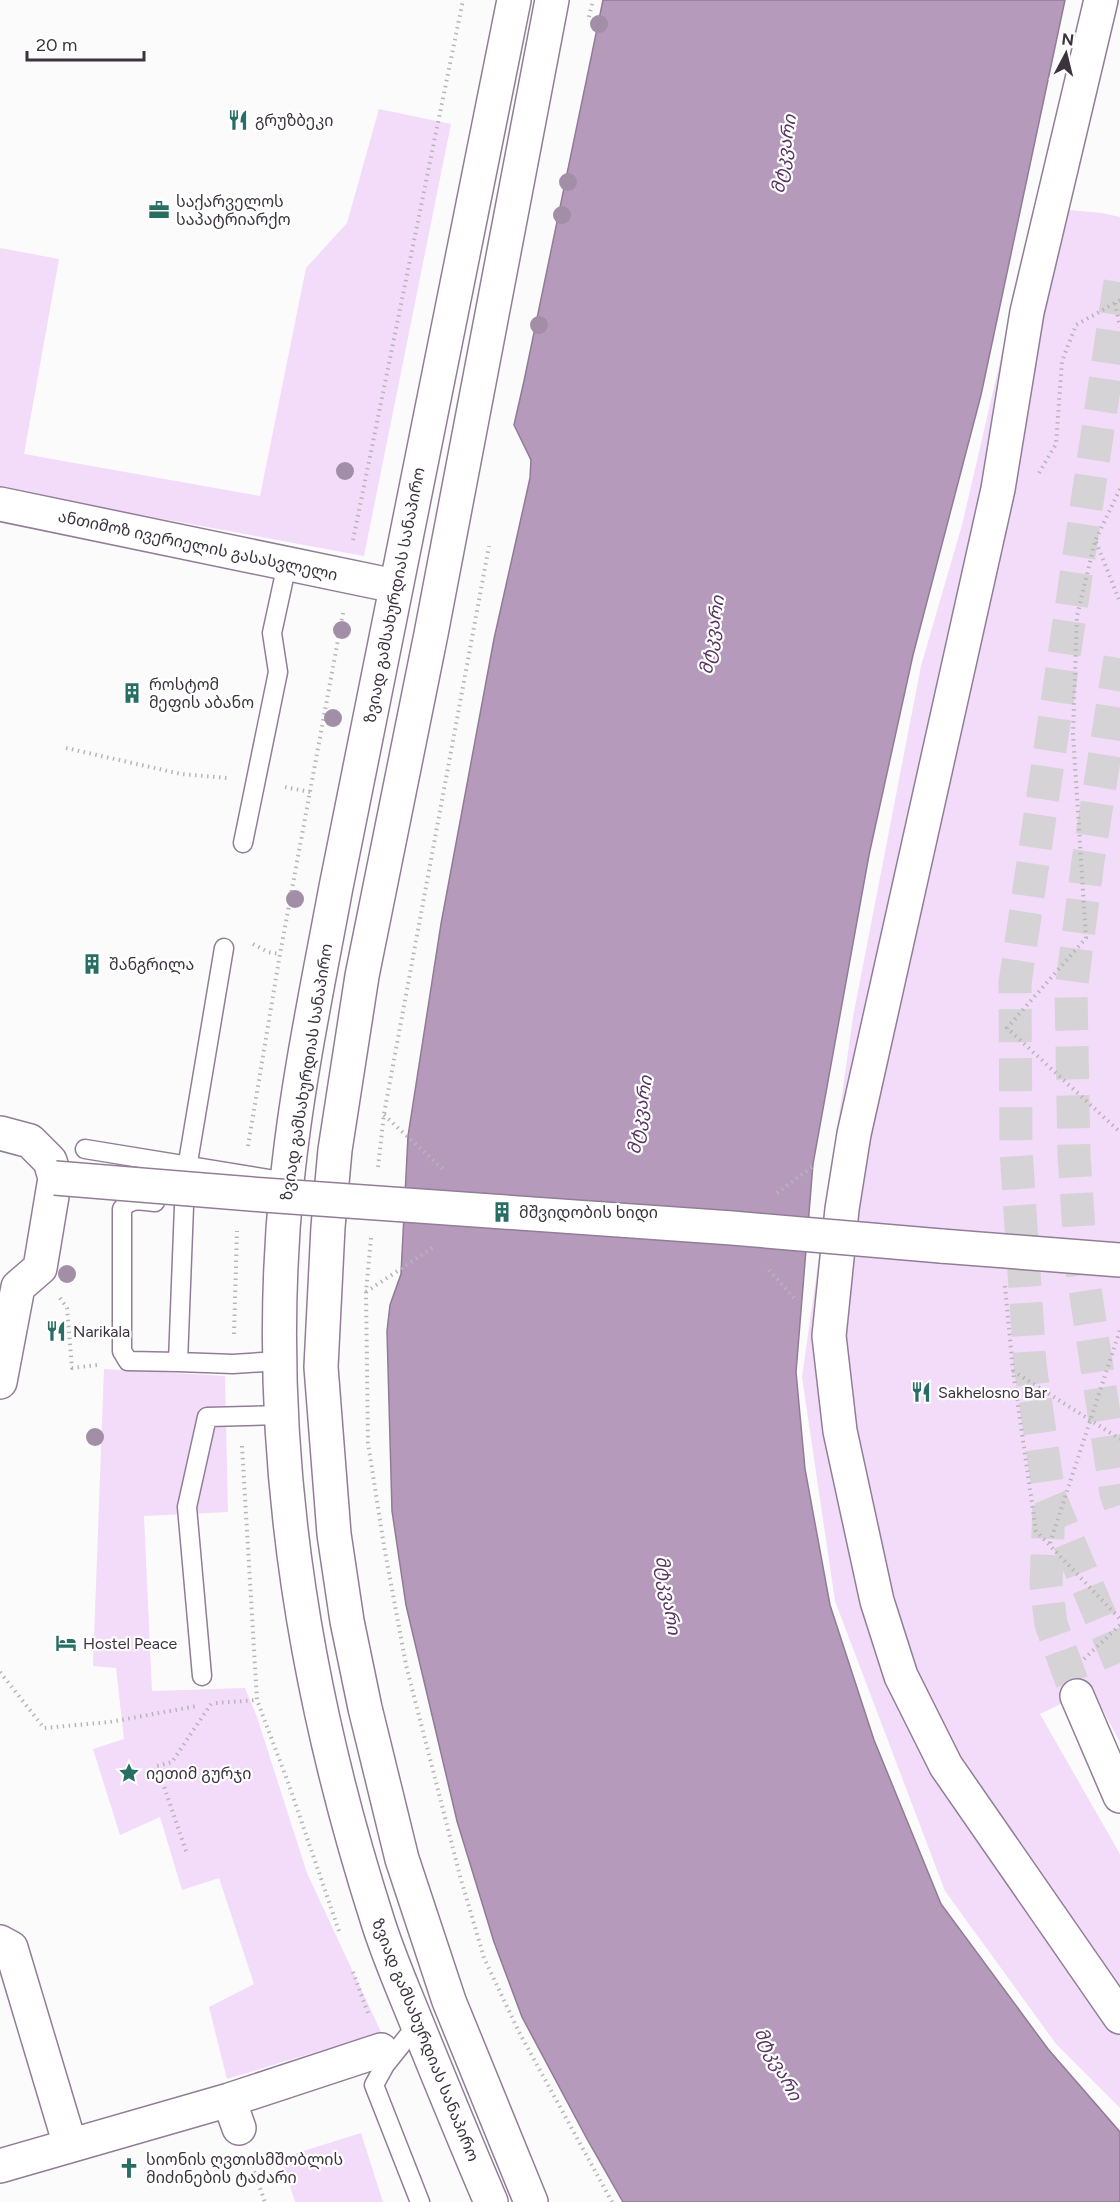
<svg xmlns="http://www.w3.org/2000/svg" width="1120" height="2202" font-family="Figtree,'Noto Sans Georgian',sans-serif">
  <style>
    .green { fill: #f3dbfa }
    .water { fill: #b59abc; stroke: #917b96; stroke-width: 1.5 }
    .lines { fill: none; stroke-linecap: round; stroke-linejoin: round }
    .primary-tunnel { stroke: #d5d3d5; stroke-width: 33; stroke-dasharray: 33 16; stroke-linecap: butt }
    .lane-casing { stroke: #927d97; stroke-width: 21 }
    .street-casing { stroke: #927d97; stroke-width: 36 }
    .primary-casing { stroke: #927d97; stroke-width: 36 }
    .highway-casing { stroke: #927d97; stroke-width: 36 }
    .path { stroke: #b8b5b9; stroke-width: 4; stroke-dasharray: 1.5 4.5; stroke-linecap: butt }
    .lane { stroke: #fff; stroke-width: 18 }
    .street { stroke: #fff; stroke-width: 33 }
    .primary { stroke: #fff; stroke-width: 33 }
    .highway { stroke: #fff; stroke-width: 33 }
    .street-bridge-casing { stroke: #927d97; stroke-width: 36; stroke-linecap: butt }
    .street-bridge { stroke: #fff; stroke-width: 33 }
    .tree { fill: #a28ea7 }
    .labels { text-anchor: middle; stroke-width: 4.5; stroke-linejoin: round; paint-order: stroke }
    .poi-label { font-size: 16px; fill: #3c333f; stroke: #fff; text-anchor: start }
    .street-label { font-size: 16px; fill: #3c333f; stroke: #fff }
    .water-label { font-size: 18px; font-style: italic; fill: #573361; stroke: #fff }
  </style>
  <rect width="100%" height="100%" fill="#fbfbfb"/>
  <path class="green" d="M379,109L451,124L364,556L0,489V248L59,259L24,454L260,496L306,268L347,223Z
    M1036,207L1102,213L1120,217V1742L1090,1686L1077,1696L1040,1714L1120,1854V2108L1056,2044L945,1891L835,1601L802,1377L853,1017L921,666L962,525Z
    M104,1369L225,1376L228,1512L144,1516L152,1691L245,1688L257,1717L307,1873L381,2032L227,2079L209,2007L254,1984L219,1878L182,1890L160,1817L120,1835L93,1749L124,1739L116,1668L93,1666Z
    M361,2133L383,2202H295L281,2158Z"/>
  <path class="water" d="M603,0H1065L981,395L913,655L869,855L813,1164L796,1372L805,1469L830,1605L874,1740L941,1904L1048,2049L1120,2132V2202H623L587,2139L522,2017L494,1942L457,1821L406,1605L392,1511L387,1331L390,1305L401,1274L408,1136L441,924L494,639L530,478L531,460L514,425L524,381Z"/>
  <g class="lines">
    <path class="primary-tunnel" d="M1120,282L1015,983L1016,1150L1030,1364L1049,1495L1120,1663
      M1120,658L1088,861L1071,991L1074,1154L1081,1263L1116,1493L1120,1505
      M1049,1506L1046,1584L1051,1624L1077,1696"/>
    <g class="lane-casing">
      <path id="lane" d="M243,843L278,672L272,633L287,564
        M224,948L185,1180L178,1362L233,1364L279,1361
        M85,1149L287,1182
        M155,1202C142,1201 130,1197 122,1209V1351L128,1361L178,1362
        M202,1676L187,1507L207,1417L281,1415
        M417,2025L385,2065L374,2085L420,2202"/>
    </g>
    <g class="street-casing">
      <path id="street" d="M1101,0L1027,312L998,489L854,1134L842,1209L829,1336L840,1431L877,1601L901,1676L946,1766L1120,2017
        M0,504L395,586
        M0,1133L30,1141L50,1161L55,1178L40,1268L18,1287L0,1382
        M941,1246L1120,1260
        M0,1942L11,1948L70,2145
        M229,2100L239,2128
        M0,2166L229,2100L381,2050"/>
    </g>
    <g class="primary-casing">
      <path id="primary" d="M1077,1696L1120,1796"/>
    </g>
    <g class="highway-casing">
      <path id="highway" d="M491,2202C466,2144 442,2085 418,2026C404,1991 388,1955 377,1919C301,1681 262,1431 287,1182C297,1083 318,984 336,887L514,0
        M531,2202L449,2001L402,1859L365,1708L347,1621L334,1534L321,1367L328,1227L335,1150L362,976L431,634L552,0"/>
    </g>
    <path class="path" d="M589,17L593,0
      M1120,300L1115,303L1120,327
      M1039,473L1056,444L1062,361L1076,325L1115,303
      M1120,489L1095,541L1077,616L1073,734L1086,938L1007,1028L1120,1132
      M353,540L463,0
      M1096,542L1120,602
      M66,748L181,774L227,778
      M285,787L310,792
      M253,944L268,952L280,954
      M384,1115L445,1171
      M248,1146L280,954L343,613
      M378,1167L384,1114L489,546
      M777,1193L812,1167
      M371,1238L366,1292L368,1443L384,1546L406,1665L460,1876L484,1958L519,2032L612,2202
      M769,1270L794,1298
      M1005,1286L1013,1371L1036,1531L1120,1619
      M366,1292L435,1246
      M60,1298L67,1308L72,1368L97,1365
      M234,1334L237,1231
      M1013,1371L1120,1439
      M242,1446L257,1700L289,1785L340,1934
      M1050,1543L1120,1330
      M1084,1659L1120,1625
      M0,1672L44,1728L110,1722L197,1706
      M216,1703L257,1700
      M186,1851L157,1766L172,1762L211,1704
      M353,1972L369,2016
      M250,2160L265,2202"/>
    <use href="#lane" class="lane"/>
    <use href="#street" class="street"/>
    <use href="#primary" class="primary"/>
    <use href="#highway" class="highway"/>
    <g class="street-bridge-casing">
      <path id="street-bridge" d="M55,1178L264,1195L732,1228L941,1246"/>
    </g>
    <use href="#street-bridge" class="street-bridge"/>
  </g>
  <g class="tree">
    <circle cx="599" cy="24" r="9"/>
    <circle cx="568" cy="182" r="9"/>
    <circle cx="562" cy="215" r="9"/>
    <circle cx="539" cy="325" r="9"/>
    <circle cx="345" cy="471" r="9"/>
    <circle cx="342" cy="630" r="9"/>
    <circle cx="333" cy="718" r="9"/>
    <circle cx="295" cy="899" r="9"/>
    <circle cx="67" cy="1274" r="9"/>
    <circle cx="95" cy="1437" r="9"/>
  </g>
  <defs>
    <g id="restaurant-bare" transform="scale(1.62)"><path d="M-5-6h1v4h1v-4h1v4h1v-4h1v5L-1.5 .5V6h-2V.5L-5-1ZM5-6V6H3V1.5H1.5Q1.5-4 5-6Z" fill="#276e65" stroke="#fff" stroke-width="2.5" paint-order="stroke"/></g>
    <g id="office-bare" transform="scale(1.62)"><path d="M-6-3h4V-5.5h4V-3h4V5H-6ZM-1-4.5V-3h2v-1.5ZM-6 0V1H6V0Z" fill="#276e65" stroke="#fff" stroke-width="2.5" paint-order="stroke"/></g>
    <g id="building-bare" transform="scale(1.62)"><path d="M-4-6H4V6H1V3H-1V6H-4ZM-2.5-4.3h1.7v1.8h-1.7ZM.8-4.3h1.7v1.8H.8ZM-2.5-1h1.7V.8h-1.7ZM.8-1h1.7V.8H.8Z" fill="#276e65" stroke="#fff" stroke-width="2.5" paint-order="stroke"/></g>
    <g id="hotel-bare" transform="scale(1.62)"><path d="M-6-4.5h1.5V1H6V5H4.5V3h-9V5H-6ZM-4 0a1.8 1.8 0 1 1 3.6 0ZM.5 0V-2.5h3Q6-2.5 6 0Z" fill="#276e65" stroke="#fff" stroke-width="2.5" paint-order="stroke"/></g>
    <g id="sight-bare" transform="scale(1.62)"><path d="M0-6L1.8-2.2L6-1.7L2.9 1.2L3.7 5.4L0 3.3L-3.7 5.4L-2.9 1.2L-6-1.7L-1.8-2.2Z" fill="#276e65" stroke="#fff" stroke-width="2.5" paint-order="stroke"/></g>
    <g id="church-bare" transform="scale(1.62)"><path d="M-1.2-6h2.4v3.5h3.3v2.4h-3.3V6h-2.4V-.1h-3.3v-2.4h3.3Z" fill="#276e65" stroke="#fff" stroke-width="2.5" paint-order="stroke"/></g>
  </defs>
  <g fill-rule="evenodd">
    <use href="#restaurant-bare" x="238" y="120"/>
    <use href="#office-bare" x="159" y="210"/>
    <use href="#building-bare" x="132" y="693"/>
    <use href="#building-bare" x="92" y="964"/>
    <use href="#building-bare" x="502" y="1212"/>
    <use href="#restaurant-bare" x="56" y="1331"/>
    <use href="#restaurant-bare" x="921" y="1392"/>
    <use href="#hotel-bare" x="66" y="1643"/>
    <use href="#sight-bare" x="129" y="1773"/>
    <use href="#church-bare" x="129" y="2168"/>
  </g>
  <g class="labels">
    <g class="poi-label">
      <text x="255" y="126">გრუზბეკი</text>
      <text x="176" y="207">საქარველოს<tspan x="176" dy="18">საპატრიარქო</tspan></text>
      <text x="149" y="690">როსტომ<tspan x="149" dy="18">მეფის აბანო</tspan></text>
      <text x="109" y="970">შანგრილა</text>
      <text x="519" y="1218">მშვიდობის ხიდი</text>
      <text x="73" y="1337">Narikala</text>
      <text x="938" y="1398">Sakhelosno Bar</text>
      <text x="83" y="1649">Hostel Peace</text>
      <text x="146" y="1779">იეთიმ გურჯი</text>
      <text x="146" y="2165">სიონის ღვთისმშობლის<tspan x="146" dy="18">მიძინების ტაძარი</tspan></text>
    </g>
    <g class="street-label">
      <text transform="translate(198 545) rotate(12)" y="6">ანთიმოზ ივერიელის გასასვლელი</text>
      <text transform="translate(394 595) rotate(-79)" y="6">ზვიად გამსახურდიას სანაპირო</text>
      <text transform="translate(306 1072) rotate(-81)" y="6">ზვიად გამსახურდიას სანაპირო</text>
      <text transform="translate(426 2040) rotate(68)" y="6">ზვიად გამსახურდიას სანაპირო</text>
    </g>
    <g class="water-label">
      <text transform="translate(784 154) rotate(-81)" y="6">მტკვარი</text>
      <text transform="translate(712 635) rotate(-81)" y="6">მტკვარი</text>
      <text transform="translate(640 1115) rotate(-81)" y="6">მტკვარი</text>
      <text transform="translate(668 1595) rotate(81)" y="6">მტკვარი</text>
      <text transform="translate(778 2064) rotate(62)" y="6">მტკვარი</text>
    </g>
  </g>
  <g transform="translate(1066 54) rotate(7)" stroke="#ffffff" stroke-width="4.5" paint-order="stroke">
  <path d="M0-4.5L10 22L0 15L-10 22Z" fill="#3c333f"/>
  <text y="-9" font-size="16" font-weight="bold" text-anchor="middle" fill="#3c333f">N</text>
  </g>
  <path d="M27 51v9h117v-9" fill="none" stroke="#3c333f" stroke-width="3"/>
  <text x="36" y="51" font-size="18" fill="#3c333f" stroke="#ffffff" stroke-width="4.5" paint-order="stroke">20 m</text>
</svg>
